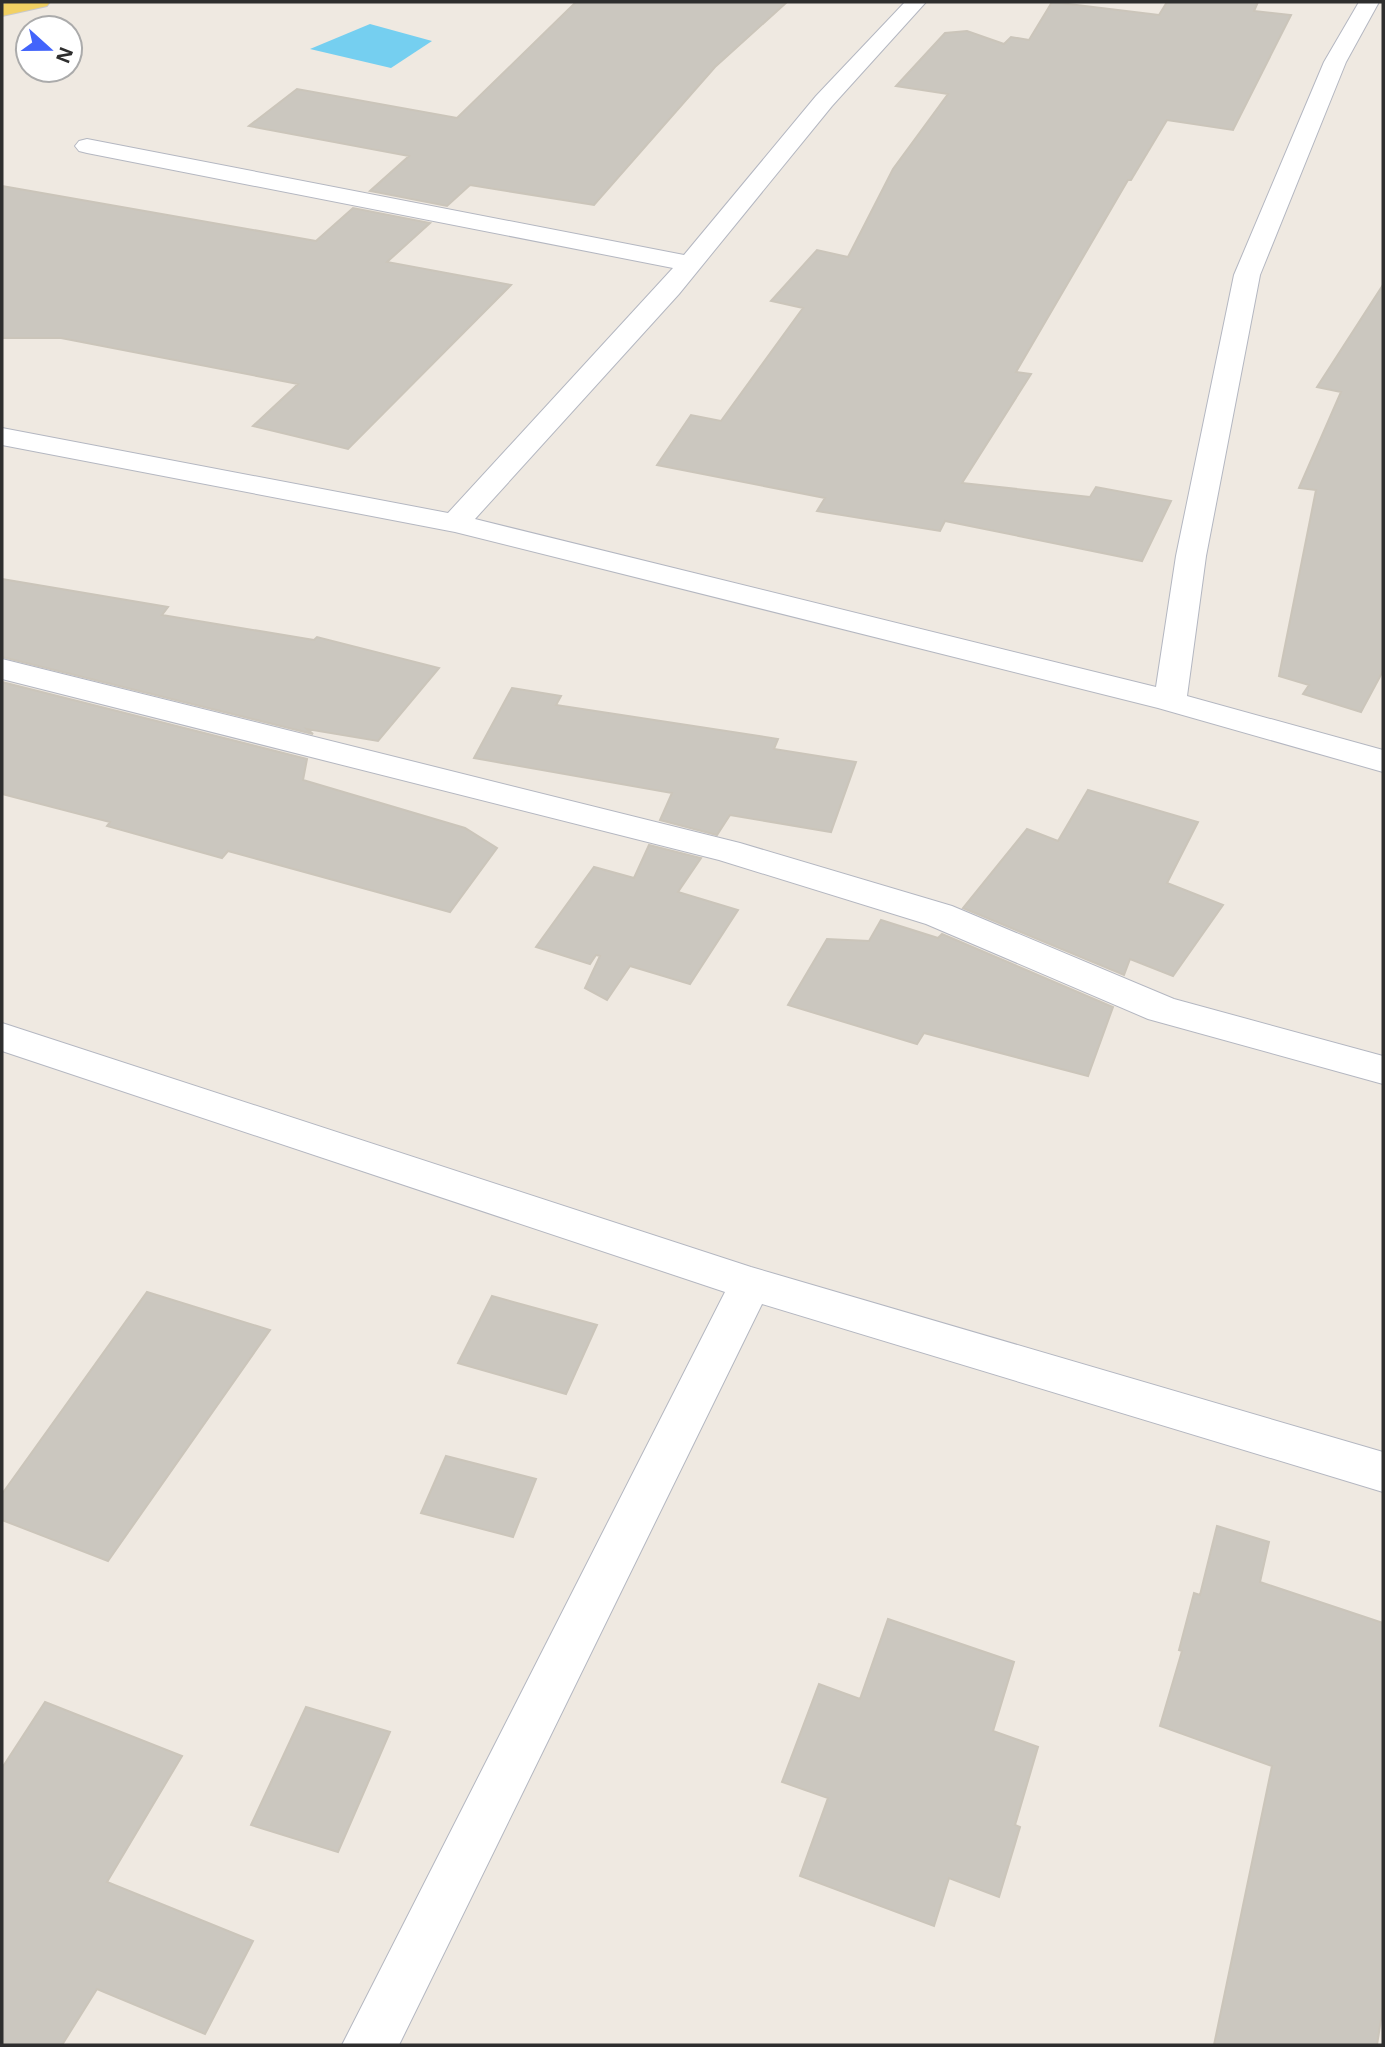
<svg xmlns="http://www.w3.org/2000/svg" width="1385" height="2047" font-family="'Open Sans',sans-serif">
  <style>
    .water { fill: #75cff0 }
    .building { fill: #cbc7bf; stroke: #cbc5ba; stroke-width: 2 }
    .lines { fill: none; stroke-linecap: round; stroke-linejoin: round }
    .minor-casing { stroke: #b4b7c1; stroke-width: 2 }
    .major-casing { stroke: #c9c9c9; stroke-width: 2 }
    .minor { fill: #fff; fill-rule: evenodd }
    .major { fill: #f2d163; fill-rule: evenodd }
  </style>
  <rect width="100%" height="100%" fill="#efe9e1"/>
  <path class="water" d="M370,24L432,41L391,68L310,49Z"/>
  <path class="building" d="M576,2H787L715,67L594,205L470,185L447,206L370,191L409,156L249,126L297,89L457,118Z
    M1052,2L1159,15L1167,2H1258L1254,11L1291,15L1233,130L1167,120L1131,180H1128L1016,372L1031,374L962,483L1090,497L1096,487L1171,501L1142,561L945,521L940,531L817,511L825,498L657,465L691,415L721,421L803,308L771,301L817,250L848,257L893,169L948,94L896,86L945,33L967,31L1004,44L1011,37L1029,40Z
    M2,186L316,241L353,208L430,223L387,262L511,285L348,449L253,426L298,384L61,338H2Z
    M1383,285V671L1361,712L1303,694L1309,685L1279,676L1316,490L1299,488L1341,392L1317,387Z
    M2,579L168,607L162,615L314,640L317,637L439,668L378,741L307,729L313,734L2,657Z
    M2,682L307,759L303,780L465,828L497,848L450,912L228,851L222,858L107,826L110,822L2,794Z
    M512,688L561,696L556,705L778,739L774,749L856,762L831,832L730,815L717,835L660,820L672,793L474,758Z
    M1088,790L1198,822L1167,883L1223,905L1173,976L1130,959L1124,975L963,908L1027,829L1058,841Z
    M649,845L701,858L678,892L738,910L690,984L630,966L607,1000L585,988L600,956L596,955L590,964L536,947L594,867L634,878Z
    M881,920L938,938L942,934L1113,1007L1088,1076L924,1033L917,1044L788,1005L827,939L869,941Z
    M147,1292L270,1330L108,1561L2,1520V1494Z
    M492,1296L597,1325L566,1394L458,1363Z
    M446,1456L536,1479L513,1537L421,1513Z
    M1217,1526L1269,1542L1260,1582L1383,1623V2007L1377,2045H1214L1272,1766L1160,1726L1182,1651L1179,1650L1194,1593L1200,1595Z
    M888,1619L1014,1662L993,1731L1038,1747L1015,1825L1020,1827L999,1897L949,1878L934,1926L800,1876L828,1798L782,1782L819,1684L860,1699Z
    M45,1702L182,1756L107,1882L253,1941L205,2034L97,1989L62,2045H2V1768Z
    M306,1707L390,1732L338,1852L251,1825Z"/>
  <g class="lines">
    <g class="minor-casing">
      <path id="minor" d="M905,2H926L832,106L679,294L475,519L1156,687L1176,556L1234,275L1324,62L1359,2H1379L1346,62L1260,275L1206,556L1187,696L1383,750V772L1158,708L455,532L2,445V428L448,513L673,268L87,153L79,151L75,146L79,141L87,139L684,255L816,96Z
        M2,659L740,843L952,906L1174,999L1383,1056V1084L1148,1019L926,924L719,860L2,679Z
        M2,1023L751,1267L1383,1452V1492L762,1304L399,2045H342L725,1292L2,1051Z"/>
    </g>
    <g class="major-casing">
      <path id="major" d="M11,2H50L47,6L2,16V4Z"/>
    </g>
    <use href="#minor" class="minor"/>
    <use href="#major" class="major"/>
  </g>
  <rect width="1385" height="2047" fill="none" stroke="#2e2e2e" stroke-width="7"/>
  <g transform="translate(49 49) rotate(111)"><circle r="33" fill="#ffffff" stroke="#ababab" stroke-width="2"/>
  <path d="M0-5L12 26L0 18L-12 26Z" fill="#4264fb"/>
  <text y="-10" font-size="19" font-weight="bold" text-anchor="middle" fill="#2e2e2e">N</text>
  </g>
</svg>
